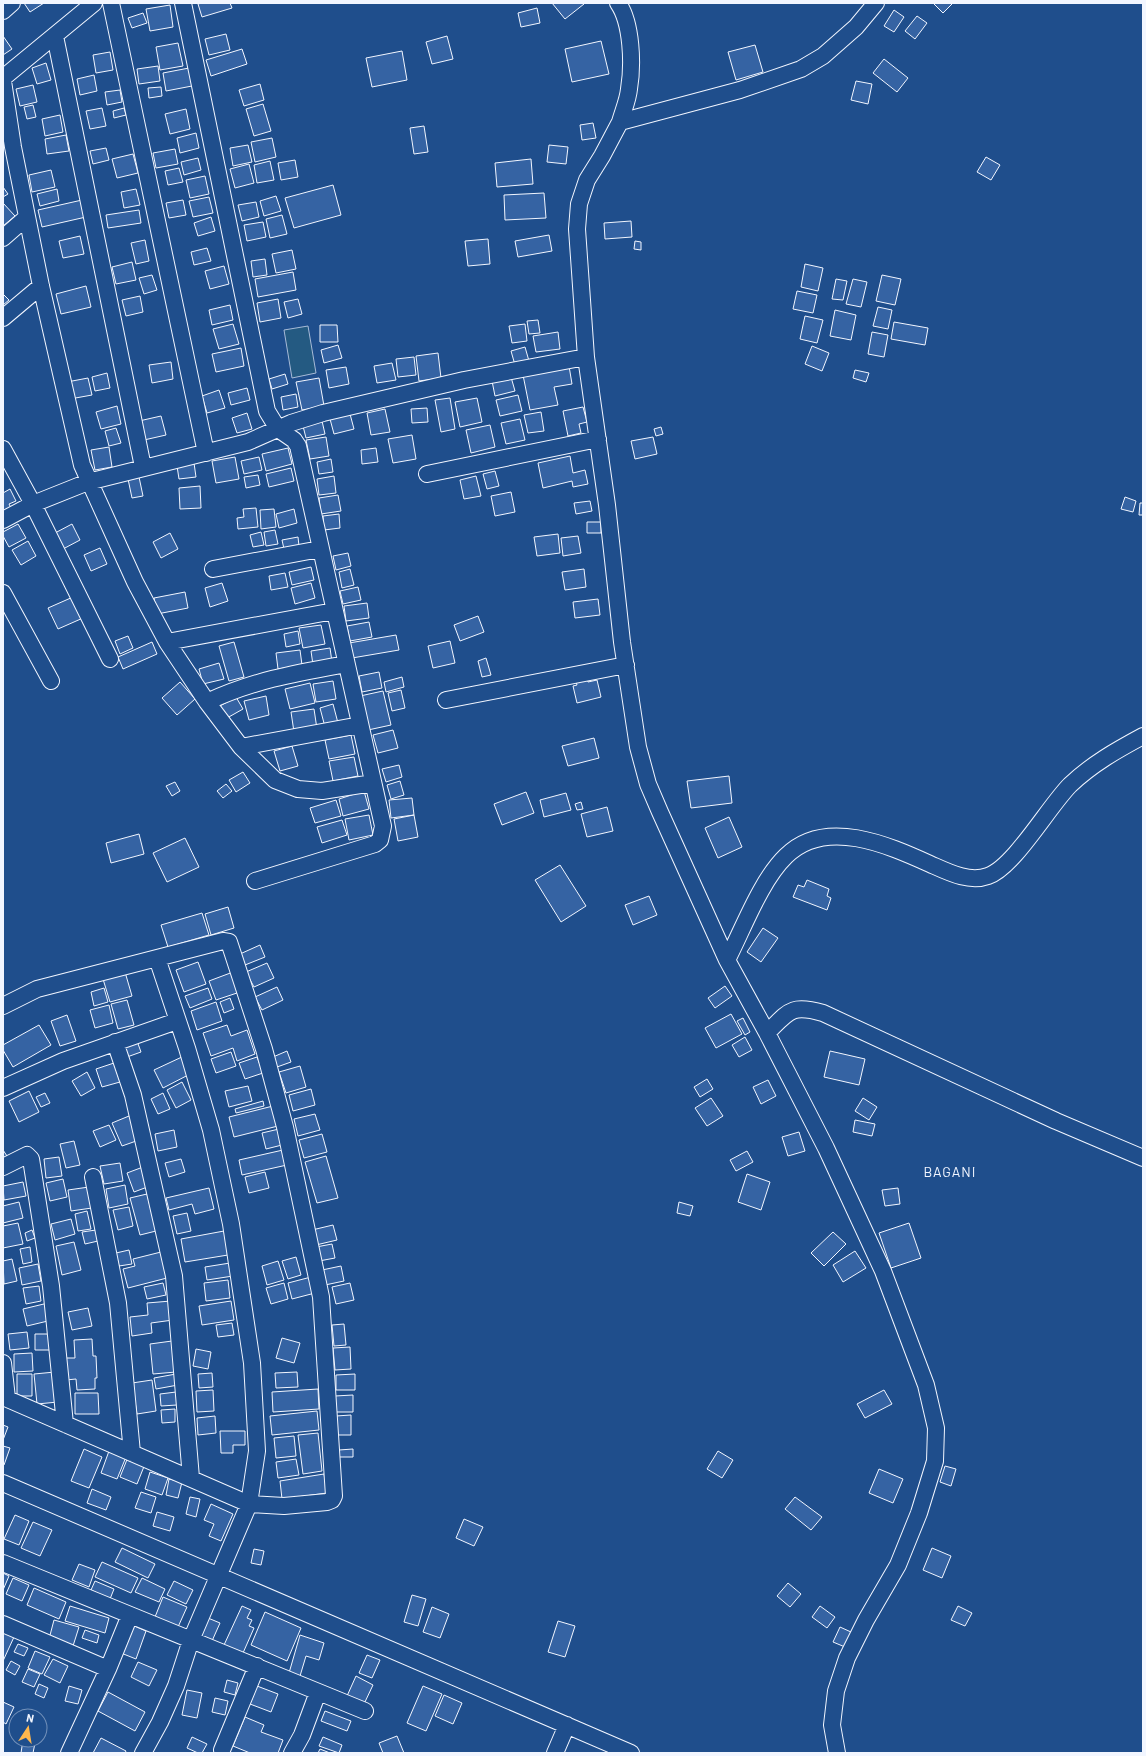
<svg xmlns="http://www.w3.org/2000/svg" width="1146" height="1756" font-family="Barlow,sans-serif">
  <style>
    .green { fill: #245a82; stroke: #a8bbd7 }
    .building { fill: #3563a3; stroke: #f2f6ff }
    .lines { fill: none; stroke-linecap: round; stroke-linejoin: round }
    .minor-casing { stroke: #f2f6ff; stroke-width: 18 }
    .minor { stroke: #1f4e8c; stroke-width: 16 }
    .labels { text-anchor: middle; stroke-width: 3; stroke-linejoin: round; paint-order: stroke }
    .neighbourhood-label { font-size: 14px; letter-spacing: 1px; fill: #f2f6ff; stroke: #1f4e8c }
  </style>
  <rect width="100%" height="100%" fill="#1f4e8c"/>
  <path class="green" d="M308,326L316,373L292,378L284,330Z"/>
  <path class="building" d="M24,3H44L30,12Z
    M202,3H230L232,8L202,17L198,4Z
    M552,3H583L584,4L565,19Z
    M933,3H953L943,13Z
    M170,5L173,27L150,31L146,9Z
    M537,8L540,23L521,27L518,13Z
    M894,10L904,17L894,32L884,26Z
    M143,13L147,23L132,28L128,18Z
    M917,16L927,23L915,39L905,31Z
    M226,34L230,50L209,55L205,39Z
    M3,36L12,49L3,55Z
    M447,36L453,59L432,64L426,42Z
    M601,41L609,74L572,82L565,49Z
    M178,43L183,66L160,70L156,47Z
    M755,45L763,72L736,80L728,52Z
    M242,49L247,64L211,76L206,60Z
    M402,51L407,80L372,87L366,58Z
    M110,52L113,70L96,73L93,55Z
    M884,59L908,78L897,92L873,73Z
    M46,63L51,80L37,84L32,68Z
    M158,66L160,81L139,84L137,69Z
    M189,68L192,86L166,91L163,73Z
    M94,75L97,91L80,95L77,79Z
    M856,81L872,84L868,104L851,100Z
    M260,84L264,100L244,106L239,90Z
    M33,85L37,102L20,106L16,89Z
    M161,87L162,96L149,98L148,88Z
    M120,90L122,102L107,105L105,92Z
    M263,104L271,131L254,136L246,109Z
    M33,105L36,117L27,119L24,107Z
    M102,108L106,126L90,129L86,111Z
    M124,108L126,115L114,118L113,111Z
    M186,109L190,129L170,134L165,114Z
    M60,115L63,132L45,136L42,119Z
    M593,123L596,138L582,140L580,125Z
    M424,126L428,152L414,154L410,128Z
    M196,133L199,148L180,153L177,138Z
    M66,135L69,151L47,154L45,139Z
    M272,138L276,157L255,162L251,142Z
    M248,145L252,162L233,166L230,148Z
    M549,145L568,147L566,164L547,162Z
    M106,148L109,160L93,164L90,151Z
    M175,149L178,164L156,168L153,153Z
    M133,154L138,173L117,178L112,159Z
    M986,157L1000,165L991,180L977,172Z
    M198,158L201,170L184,175L181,162Z
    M531,159L533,184L497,187L495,163Z
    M295,160L298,177L281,180L278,163Z
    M270,161L274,180L257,183L254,165Z
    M249,164L254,183L235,188L230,169Z
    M179,168L183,182L168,185L165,171Z
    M51,170L55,187L32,192L29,175Z
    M205,176L209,194L190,198L186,180Z
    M333,185L341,215L294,228L285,198Z
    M3,187L8,194L3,197Z
    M57,189L59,201L40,206L37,194Z
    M136,189L140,205L124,208L121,192Z
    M544,193L546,218L505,220L504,195Z
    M276,196L281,211L264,216L260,201Z
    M209,197L213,213L193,217L189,201Z
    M82,200L86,217L42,227L38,210Z
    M183,200L186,215L169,218L166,203Z
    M256,202L259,217L242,221L238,205Z
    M3,203L15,216L3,226Z
    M139,210L141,223L108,228L106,215Z
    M282,215L287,234L270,238L266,219Z
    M211,217L215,231L198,236L194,223Z
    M631,221L632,237L605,239L604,223Z
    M263,222L266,237L247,241L244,225Z
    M549,235L552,251L518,257L515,241Z
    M80,236L84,254L63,258L59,241Z
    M488,239L490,264L468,266L465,241Z
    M145,240L149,261L136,264L131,243Z
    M635,241L641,242V250L634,249Z
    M207,248L211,261L194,265L191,252Z
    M292,250L296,269L276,273L272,254Z
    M265,259L267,275L253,277L251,261Z
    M132,262L136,280L116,284L112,267Z
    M805,264L823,268L818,291L801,287Z
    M224,266L229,284L210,289L205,271Z
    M293,272L296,290L258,297L255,279Z
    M152,275L157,290L144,294L139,278Z
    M882,275L901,279L895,305L876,301Z
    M836,279L847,281L843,300L832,299Z
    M853,279L867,282L861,307L846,304Z
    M86,286L91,307L61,314L56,294Z
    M797,291L817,295L813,313L793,309Z
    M3,294L9,300L3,305Z
    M140,296L143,312L126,316L122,300Z
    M278,299L281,318L260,322L257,303Z
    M298,299L302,314L288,318L284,302Z
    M230,305L233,320L212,325L209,310Z
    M878,307L892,310L888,329L873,326Z
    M835,310L856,315L851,340L830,336Z
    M805,316L823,320L817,343L800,339Z
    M538,320L540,333L529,334L527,321Z
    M894,322L928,328L925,345L891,339Z
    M233,324L239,344L219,349L213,329Z
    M525,324L527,341L512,343L509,326Z
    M320,325H337L338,342H320Z
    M558,332L560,349L536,352L533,336Z
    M872,332L888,335L884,357L868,354Z
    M338,345L342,358L324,363L321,350Z
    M812,346L829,353L822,371L805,364Z
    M525,347L529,361L515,365L511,351Z
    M241,348L244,366L216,372L212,354Z
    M438,353L441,378L419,381L416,356Z
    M414,357L416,375L398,377L396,359Z
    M171,362L173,379L152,383L149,365Z
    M392,363L396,380L377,383L374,366Z
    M569,366L572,384L554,387L558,405L530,410L523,375Z
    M346,367L349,384L329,388L326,370Z
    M855,370L869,373L866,382L853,378Z
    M107,373L110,388L95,391L92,377Z
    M285,374L288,384L272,389L269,379Z
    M511,377L515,391L495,396L492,381Z
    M88,378L92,395L70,399L67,382Z
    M319,378L324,406L302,410L296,382Z
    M247,388L250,400L231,405L228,393Z
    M219,390L225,408L207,413L202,396Z
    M296,394L298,407L283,410L281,397Z
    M518,395L522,411L500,416L496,400Z
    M450,398L455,429L441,432L435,400Z
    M477,398L482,422L460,427L455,402Z
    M117,406L121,424L101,429L96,412Z
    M583,407L587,422L579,424L581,433L568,436L563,411Z
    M427,408L428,422L412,423L411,409Z
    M385,409L390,432L371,435L367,413Z
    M541,412L544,431L528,433L524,415Z
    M247,413L252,429L237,433L232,418Z
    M350,414L354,429L334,434L330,419Z
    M161,416L166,435L144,440L139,421Z
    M520,419L525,440L506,444L501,423Z
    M322,421L325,434L306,438L303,426Z
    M490,425L495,447L471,453L466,430Z
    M661,427L663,434L656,436L654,429Z
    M116,428L121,443L109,446L105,431Z
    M412,435L416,459L393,463L388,439Z
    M326,437L329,456L310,459L306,440Z
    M653,437L657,454L635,459L631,441Z
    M109,447L112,467L95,470L91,450Z
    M288,448L292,464L266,471L262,454Z
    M376,448L378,462L362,464L361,450Z
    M570,456L573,473L585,470L588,484L573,487L572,481L543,488L538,463Z
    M235,457L239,479L216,483L212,461Z
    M259,457L262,470L244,474L241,461Z
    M331,459L333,472L319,474L317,462Z
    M194,463L196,477L179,479L177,466Z
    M291,468L294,481L269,487L266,474Z
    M495,471L499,486L487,489L483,474Z
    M258,475L260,485L246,488L244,477Z
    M334,476L336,493L319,495L317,479Z
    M476,476L481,496L464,499L460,480Z
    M139,477L143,496L132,498L128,479Z
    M200,486L201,508L180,509L179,488Z
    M10,489L16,501L9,504L12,510L3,514V493Z
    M511,492L515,512L495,516L491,496Z
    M338,495L341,511L321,514L319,498Z
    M1125,497L1136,501L1133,512L1121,509Z
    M590,501L592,511L576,514L574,503Z
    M1140,503H1143V515H1139Z
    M256,508L258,527L238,529L237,518L244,517L243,509Z
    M274,509L276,527L261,529L260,510Z
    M294,509L297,523L279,528L276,514Z
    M339,514L340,528L324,530L323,516Z
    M587,522H601V533H587Z
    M18,524L26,538L9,547L3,536V532Z
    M72,524L80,540L63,549L55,533Z
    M275,530L278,544L266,546L264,532Z
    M261,532L264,545L253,547L250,535Z
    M170,533L178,549L161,558L153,542Z
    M558,534L560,553L537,556L534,537Z
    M578,536L581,553L563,556L561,538Z
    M298,537L299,546L284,549L282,540Z
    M28,541L36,556L21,565L12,550Z
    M100,548L107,564L91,571L84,555Z
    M348,553L351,566L336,570L333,556Z
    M311,567L314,580L292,585L289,572Z
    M350,569L354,585L342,588L339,572Z
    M584,569L586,587L565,590L562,572Z
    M285,573L288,587L271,590L269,576Z
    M222,583L228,601L210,607L205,588Z
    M311,583L315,598L295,604L291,588Z
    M358,587L361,600L343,604L340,591Z
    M185,592L188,608L157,614L154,598Z
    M73,597L83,618L58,629L48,608Z
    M598,599L600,615L575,618L573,602Z
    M367,603L369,618L346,621L344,606Z
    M478,616L484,632L460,641L454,625Z
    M369,622L372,637L350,641L347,626Z
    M321,625L325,644L303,648L299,628Z
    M298,631L300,644L286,647L284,634Z
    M396,635L399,650L352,658L349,643Z
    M128,636L133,648L120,654L115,641Z
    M450,641L455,663L433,668L428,646Z
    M152,642L157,654L123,669L118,657Z
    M234,642L244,677L229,681L219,646Z
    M330,648L332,662L313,665L311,651Z
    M300,650L302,665L278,669L276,653Z
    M486,658L491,675L482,677L478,661Z
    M219,663L224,679L203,684L199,669Z
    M379,672L382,688L362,692L359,676Z
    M586,675L588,682L597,680L601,697L577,703L573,686L577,685L575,678Z
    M402,677L404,687L386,692L384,682Z
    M333,681L336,699L316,702L313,684Z
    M180,682L195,699L177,715L162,698Z
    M310,683L315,703L290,709L285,689Z
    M401,690L405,708L392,711L388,693Z
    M383,691L391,725L368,730L360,696Z
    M266,696L269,715L249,720L244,701Z
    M236,697L243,709L227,718L220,706Z
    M333,704L338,723L325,727L320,708Z
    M314,709L317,729L294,732L291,712Z
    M393,730L398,748L378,753L373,735Z
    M351,735L355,754L329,759L325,740Z
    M594,738L599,758L568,766L562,746Z
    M292,746L298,766L280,771L274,751Z
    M354,757L358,776L333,781L329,761Z
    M399,765L402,777L386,782L382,769Z
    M243,772L250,783L236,792L229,780Z
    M729,776L732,803L691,808L687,781Z
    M400,781L404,795L391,799L387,785Z
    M175,782L180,791L172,796L166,786Z
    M226,784L232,791L223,798L217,791Z
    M364,791L369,809L343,816L339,799Z
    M526,792L534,813L502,825L494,804Z
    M566,793L571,810L544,817L540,800Z
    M412,798L414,815L391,818L389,800Z
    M336,800L341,816L315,823L310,808Z
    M581,802L583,809L577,810L575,804Z
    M607,807L613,831L587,837L581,814Z
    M369,815L373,835L349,840L345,819Z
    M414,815L418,837L398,841L394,819Z
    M729,817L742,847L718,858L705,828Z
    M342,820L347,835L322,843L317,827Z
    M139,834L144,854L111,863L106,843Z
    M185,838L199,867L167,882L153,853Z
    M560,865L586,906L561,922L535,880Z
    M807,880L829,889L827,896L831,898L827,910L793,897L798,885L804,887Z
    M649,896L657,915L633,925L625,905Z
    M228,907L234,928L211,935L205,914Z
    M202,913L209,935L168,947L161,925Z
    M763,928L778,938L761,962L747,952Z
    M260,945L265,957L245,965L240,954Z
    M198,962L206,984L184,992L176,970Z
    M267,963L274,978L254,987L246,972Z
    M125,972L132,996L110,1002L103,979Z
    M233,972L240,992L216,1000L209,981Z
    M725,986L732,996L715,1008L708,998Z
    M277,987L283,1000L262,1010L255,997Z
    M104,988L108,1002L94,1006L91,992Z
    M208,988L212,999L190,1008L185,996Z
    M230,998L234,1009L224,1013L220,1002Z
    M127,1000L134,1025L118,1029L111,1004Z
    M216,1002L222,1021L197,1030L191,1011Z
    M109,1005L113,1023L95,1028L90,1010Z
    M731,1014L742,1034L716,1048L705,1028Z
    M67,1015L76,1041L60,1046L51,1021Z
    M743,1018L750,1032L745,1035L737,1021Z
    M39,1025L51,1045L13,1067L3,1050V1045Z
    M227,1025L231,1036L247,1030L255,1054L237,1061L233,1048L211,1056L203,1033Z
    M745,1037L752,1050L739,1057L732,1045Z
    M137,1041L141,1052L127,1057L123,1046Z
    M287,1051L291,1062L277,1067L273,1057Z
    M830,1051L865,1059L859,1085L824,1077Z
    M231,1052L236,1066L216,1073L211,1059Z
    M184,1056L192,1073L163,1088L154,1070Z
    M257,1057L263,1073L245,1079L239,1063Z
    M114,1063L120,1082L102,1087L96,1069Z
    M300,1066L306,1087L286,1093L279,1072Z
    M87,1072L95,1088L81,1096L72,1081Z
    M707,1079L713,1089L700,1097L694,1087Z
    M768,1080L776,1096L761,1104L753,1087Z
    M182,1082L191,1100L176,1108L167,1090Z
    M248,1086L252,1101L229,1107L225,1091Z
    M311,1089L315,1105L293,1111L289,1095Z
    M29,1091L39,1112L19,1122L9,1101Z
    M45,1093L50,1103L41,1107L36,1097Z
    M163,1093L170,1109L158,1114L151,1099Z
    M711,1098L723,1116L707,1126L695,1108Z
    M863,1098L877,1107L869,1120L855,1111Z
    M263,1101L264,1106L236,1113L235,1109Z
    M273,1106L278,1126L234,1137L229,1117Z
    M315,1114L320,1130L298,1136L294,1119Z
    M129,1116L139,1140L122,1146L112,1123Z
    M855,1120L875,1124L872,1136L853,1132Z
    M109,1125L116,1140L100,1147L93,1131Z
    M279,1129L282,1145L266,1149L262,1133Z
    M174,1130L177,1147L158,1151L155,1134Z
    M799,1132L805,1151L788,1156L782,1137Z
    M322,1134L327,1152L304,1158L299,1140Z
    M74,1141L80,1165L66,1168L60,1144Z
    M3,1150L7,1156L3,1158Z
    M283,1150L287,1165L242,1175L239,1160Z
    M747,1151L753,1162L736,1171L730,1160Z
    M326,1156L338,1198L317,1203L305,1162Z
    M59,1157L62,1176L46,1178L44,1159Z
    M181,1159L185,1172L169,1177L165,1163Z
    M120,1163L123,1181L104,1184L100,1166Z
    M143,1167L150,1186L134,1192L127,1173Z
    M265,1172L269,1188L249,1193L245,1177Z
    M747,1174L770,1182L761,1210L738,1202Z
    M63,1179L67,1197L50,1201L46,1183Z
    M23,1182L26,1196L4,1200L3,1186Z
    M125,1185L128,1204L109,1208L106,1189Z
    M89,1187L92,1208L71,1211L68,1190Z
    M209,1188L214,1209L195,1214L192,1204L169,1210L166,1198Z
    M898,1188L900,1204L885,1206L882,1190Z
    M147,1194L156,1231L140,1235L130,1198Z
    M19,1202L23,1218L3,1223V1206Z
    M679,1202L693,1206L690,1216L677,1213Z
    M129,1207L133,1226L118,1230L113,1210Z
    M87,1211L91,1229L78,1231L75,1214Z
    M187,1213L191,1231L177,1234L173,1216Z
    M71,1219L75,1234L55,1240L51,1224Z
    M18,1223L23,1244L3,1248V1226Z
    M909,1223L921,1258L891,1268L879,1233Z
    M333,1225L337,1240L316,1245L312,1230Z
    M32,1230L35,1238L27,1241L25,1233Z
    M96,1230L98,1241L85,1244L82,1232Z
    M224,1231L228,1255L185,1262L181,1239Z
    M833,1232L846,1244L824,1266L811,1253Z
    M74,1242L81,1270L62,1275L56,1246Z
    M332,1244L335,1258L319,1261L316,1247Z
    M30,1247L32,1262L23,1264L20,1249Z
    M129,1250L132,1264L119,1266L116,1253Z
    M855,1251L866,1268L843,1282L833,1265Z
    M161,1252L167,1278L128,1288L123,1269L135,1266L133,1259Z
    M296,1257L301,1275L288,1279L282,1261Z
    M12,1259L17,1281L4,1284L3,1261Z
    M278,1261L284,1280L267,1285L262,1266Z
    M230,1263L233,1276L207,1280L205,1267Z
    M38,1264L41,1281L22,1285L19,1268Z
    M341,1266L344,1281L325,1285L322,1270Z
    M311,1277L315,1293L292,1299L288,1283Z
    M228,1280L230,1298L206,1301L204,1283Z
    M163,1283L166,1295L147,1299L144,1287Z
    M284,1283L288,1299L271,1304L266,1288Z
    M350,1283L354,1300L336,1304L332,1287Z
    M39,1286L41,1301L26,1304L23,1288Z
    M171,1301L173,1320L151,1323L152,1333L132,1336L130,1317L148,1315L147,1303Z
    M231,1301L234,1320L202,1325L199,1306Z
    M48,1303L52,1320L27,1326L23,1309Z
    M88,1308L92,1326L72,1330L68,1312Z
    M232,1323L234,1335L218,1337L216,1325Z
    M344,1324L346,1345L334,1346L332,1325Z
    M27,1332L29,1348L10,1350L8,1334Z
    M35,1334H52V1350H35Z
    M282,1338L300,1343L294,1363L276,1358Z
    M92,1339L93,1356H96L97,1378H95V1389L77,1390L76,1379L66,1380L65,1358H75L74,1340Z
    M172,1341L176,1372L153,1374L150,1344Z
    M350,1347L351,1369L335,1370L333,1348Z
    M196,1349L211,1352L208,1369L193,1366Z
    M32,1353L33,1371L14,1372V1354Z
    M55,1372L58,1402L37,1404L34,1374Z
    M297,1372L298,1387L276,1388L275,1373Z
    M212,1373L213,1387L199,1388L198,1374Z
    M17,1374H32V1396H17Z
    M176,1374L178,1385L156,1389L154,1378Z
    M355,1374V1390H336V1375Z
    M152,1380L156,1411L137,1414L132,1383Z
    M318,1389L319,1409L273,1412L272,1392Z
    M213,1390L214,1411L197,1412L196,1391Z
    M884,1390L892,1404L865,1418L857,1404Z
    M176,1392L177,1405L161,1406L160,1394Z
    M75,1393H98L99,1414H75Z
    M353,1395V1412H335V1396Z
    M175,1409V1422L162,1423L161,1410Z
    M317,1411L319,1430L272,1435L270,1416Z
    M351,1415V1435H337L336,1416Z
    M215,1416L216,1433L198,1435L197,1418Z
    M3,1425L8,1427L3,1440Z
    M220,1431H245V1445H233V1453H221Z
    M318,1433L322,1471L303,1474L298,1435Z
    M294,1436L296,1456L276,1458L274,1438Z
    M3,1446L10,1448L4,1465L3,1464Z
    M84,1449L102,1457L89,1488L71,1481Z
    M353,1449V1457H339V1450Z
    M109,1451L126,1457L117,1479L101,1473Z
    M718,1451L733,1460L722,1478L707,1469Z
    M128,1457L145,1464L137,1484L120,1477Z
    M296,1459L299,1475L278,1478L276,1462Z
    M945,1466L956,1469L951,1486L940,1482Z
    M879,1469L903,1479L893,1503L869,1493Z
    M150,1472L168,1478L162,1495L145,1489Z
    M324,1474L327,1493L282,1499L280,1481Z
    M169,1479L182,1482L178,1498L166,1495Z
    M92,1489L111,1497L106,1510L87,1503Z
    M141,1492L156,1497L151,1513L135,1508Z
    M190,1497L200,1499L196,1517L186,1514Z
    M795,1497L822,1517L811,1530L785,1509Z
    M211,1504L233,1514L221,1541L209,1536L214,1524L204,1520Z
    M157,1512L174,1517L170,1531L153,1526Z
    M15,1515L29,1521L19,1545L4,1539Z
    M464,1519L483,1527L474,1546L456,1538Z
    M33,1522L52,1530L40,1556L21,1548Z
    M122,1548L155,1564L148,1578L115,1562Z
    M932,1548L951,1556L942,1578L923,1570Z
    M254,1549L264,1551L261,1565L251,1563Z
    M102,1562L138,1578L131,1593L95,1577Z
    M79,1564L95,1570L89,1587L72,1580Z
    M3,1573L9,1576L3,1590Z
    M13,1578L29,1585L22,1601L6,1594Z
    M142,1578L165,1589L159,1602L135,1592Z
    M95,1581L114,1589L110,1599L91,1590Z
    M174,1581L193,1590L186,1604L167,1595Z
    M788,1583L801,1594L790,1607L777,1596Z
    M34,1588L66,1602L59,1619L27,1605Z
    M412,1595L426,1599L418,1626L404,1622Z
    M163,1597L187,1607L178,1627L155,1617Z
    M70,1606L109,1618L105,1633L65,1621Z
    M242,1606L251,1610L247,1618L252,1620L249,1626L254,1628L243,1653L224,1645Z
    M820,1606L835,1617L827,1628L812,1617Z
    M958,1606L972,1613L965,1626L951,1620Z
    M432,1607L449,1614L440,1638L423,1632Z
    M265,1612L301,1628L287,1661L251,1645Z
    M208,1618L220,1623L212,1641L200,1635Z
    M54,1620L79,1627L73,1646L49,1639Z
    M558,1621L575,1626L565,1657L548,1652Z
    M132,1625L146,1631L136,1659L121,1653Z
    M840,1627L851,1632L845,1647L833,1642Z
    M85,1630L99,1635L97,1643L82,1638Z
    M3,1632L14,1637L3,1661Z
    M300,1635L324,1643L319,1660L306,1656L300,1676L289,1673Z
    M18,1644L28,1648L24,1656L14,1652Z
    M35,1651L50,1657L42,1674L28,1668Z
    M367,1655L380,1660L372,1678L359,1673Z
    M53,1659L68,1666L60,1683L44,1675Z
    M11,1661L20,1666L15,1675L6,1670Z
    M138,1662L157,1670L149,1686L131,1677Z
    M28,1669L40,1674L34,1687L22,1682Z
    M356,1676L373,1685L364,1704L347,1696Z
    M227,1680L238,1683L235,1695L224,1692Z
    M39,1684L48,1688L44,1698L35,1694Z
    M69,1686L82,1690L78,1704L65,1701Z
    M257,1686L278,1694L271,1712L250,1704Z
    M423,1686L442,1694L426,1731L407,1723Z
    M187,1690L202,1693L197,1718L182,1715Z
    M108,1692L145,1712L135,1731L98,1711Z
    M444,1695L462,1703L453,1724L435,1716Z
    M215,1698L228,1701L225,1715L212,1712Z
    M3,1702L14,1707L6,1724L3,1722Z
    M325,1711L351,1721L347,1731L321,1721Z
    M245,1717L264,1725L261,1732L283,1740L278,1753H250L233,1746Z
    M397,1736L404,1753H383L379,1743Z
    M192,1737L207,1744L202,1753H198L187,1748Z
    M323,1737L342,1745L339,1753L319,1746Z
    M101,1738L126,1751L125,1753H93Z
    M23,1740L35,1743L33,1753H21Z
    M320,1749L330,1753H318Z"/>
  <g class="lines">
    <g class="minor-casing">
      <path id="minor" d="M111,3L206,453
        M183,3L267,411L278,429L294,440L298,446L383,826L380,840L375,844L255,881
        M618,3C632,23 633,65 629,89C628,100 623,111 620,122
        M3,11L12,3
        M55,36L143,467
        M3,78L94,3
        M3,81L13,147L41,286L82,465L135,582L167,642L207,702L241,747L275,780L298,789L322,791L373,783
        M3,238L27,217
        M3,318L41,286
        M3,449L33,504L110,659
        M427,474L598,439
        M3,520L33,504L88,482L248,442L291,423L323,413L464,380L586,357
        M213,569L320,549
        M3,593L51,681
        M167,642L334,611
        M446,700L626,665
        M207,702C254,680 296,673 346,664
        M241,747L360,725
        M727,960C743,929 761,880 786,856C825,817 888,845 930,864C948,872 969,883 988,876C1014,867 1049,806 1070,785C1092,764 1117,750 1143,736
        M3,1006L37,989L223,941L229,942L264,1049L285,1127L321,1297L334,1496L332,1500L327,1502L284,1506L249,1504L3,1397
        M767,1033C789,1011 791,1004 823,1013L1056,1121L1143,1158
        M115,1042L133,1095L174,1276L191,1478
        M3,1088L63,1061L177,1021
        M3,1167L27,1155L31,1159L51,1286L65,1424
        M93,1177L118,1303L132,1453
        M3,1363L7,1398
        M3,1483L631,1753
        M3,1563L365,1711
        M3,1624L108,1669
        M222,1750L257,1666
        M69,1753L108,1669L130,1615
        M143,1753L160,1722L176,1686L191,1640L249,1504L257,1451L252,1363L231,1224L211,1130L187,1048L157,958
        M292,1753L302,1735L318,1692
        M555,1753L567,1725
        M837,1753L832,1725L836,1691L847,1658L866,1620L898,1565L919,1513L935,1461L936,1428L926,1385L883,1271L826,1148L767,1033L727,960L660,812L648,784L638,747L622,642L607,505L586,357L577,229L579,204L587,180L602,156L620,122L740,90L801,69L823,56L856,27L876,3"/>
    </g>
    <use href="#minor" class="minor"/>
  </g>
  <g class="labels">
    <g class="neighbourhood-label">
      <text x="950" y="1177">BAGANI</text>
    </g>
  </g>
  <rect width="1146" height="1756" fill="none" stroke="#f2f6ff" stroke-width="8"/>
  <g transform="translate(28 1728) rotate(12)"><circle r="19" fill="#1f4e8c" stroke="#7391ba"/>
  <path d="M0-3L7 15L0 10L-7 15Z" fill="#ffb74d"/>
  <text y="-6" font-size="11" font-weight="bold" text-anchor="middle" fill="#f2f6ff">N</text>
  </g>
</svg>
